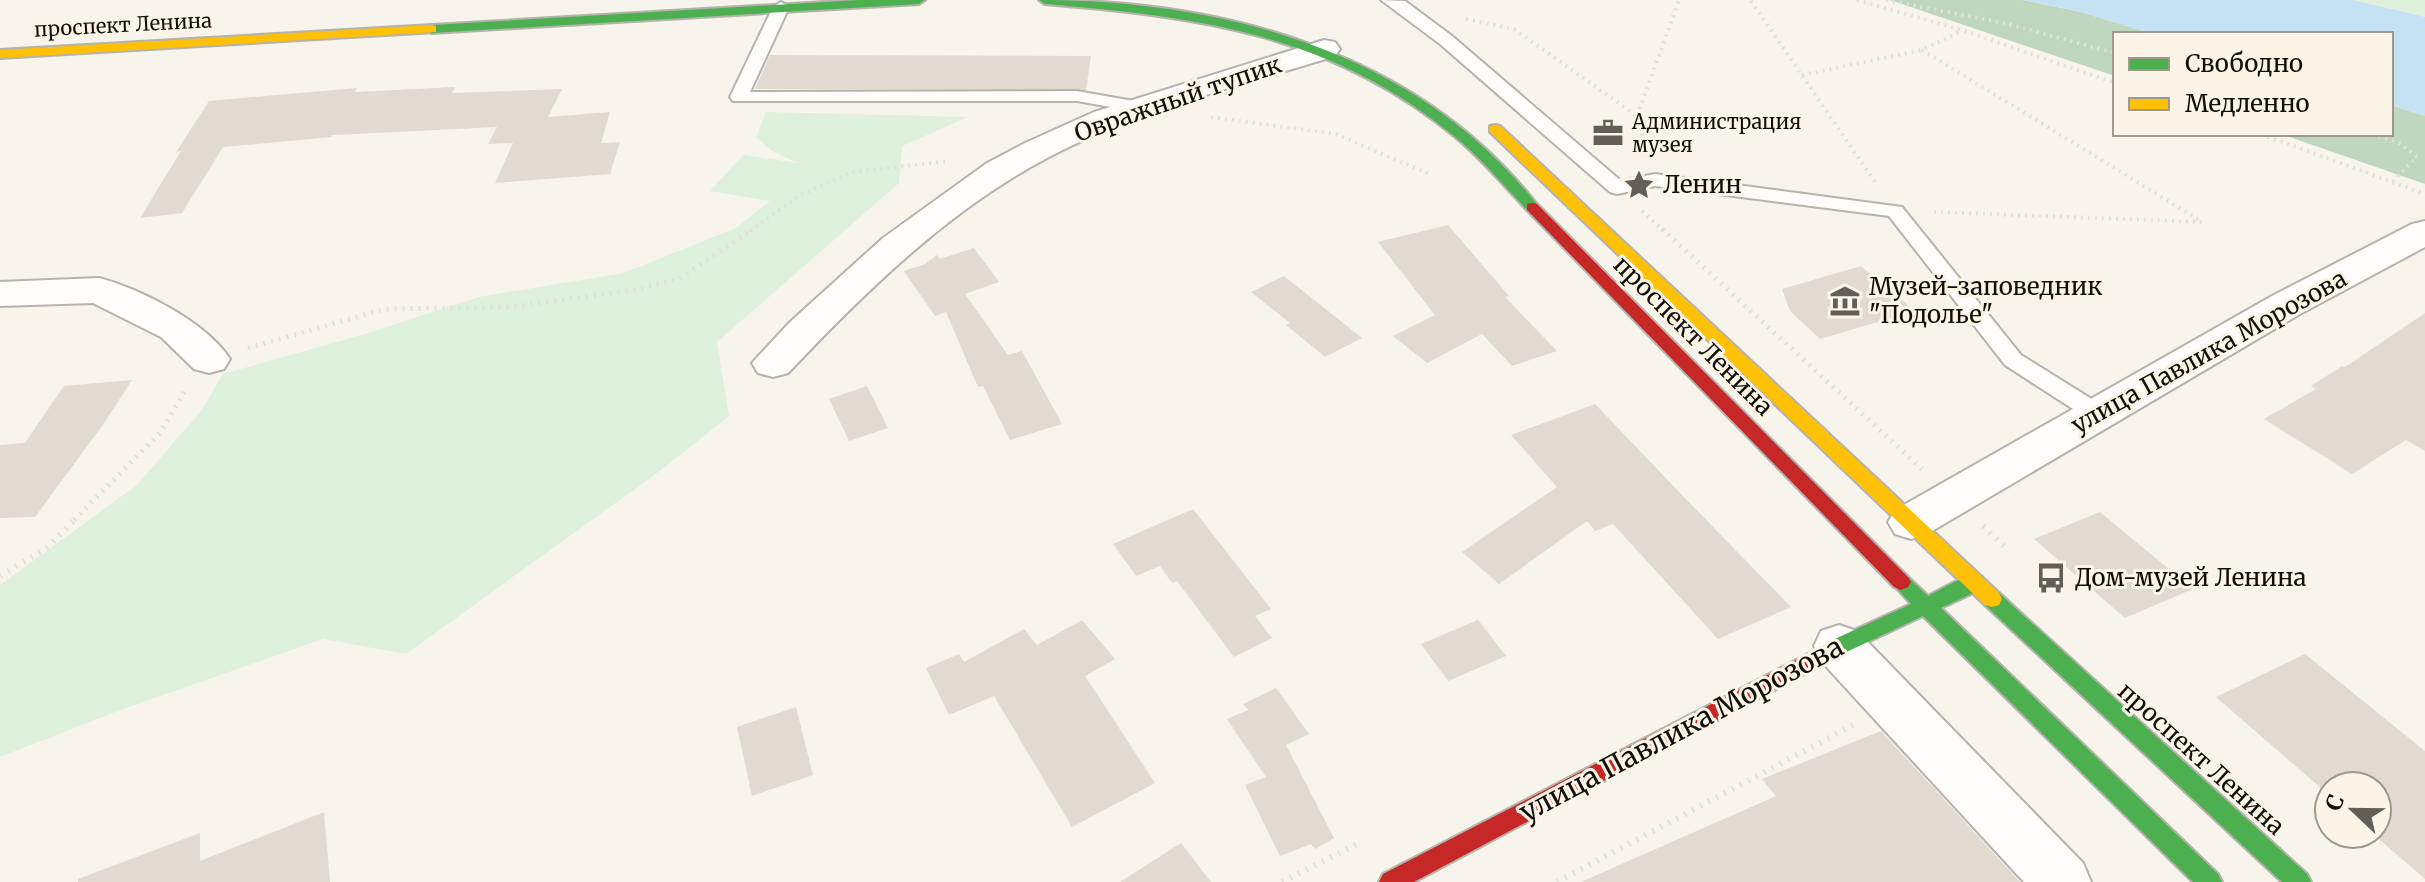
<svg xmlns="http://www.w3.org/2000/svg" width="2425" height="882" font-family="Merriweather,serif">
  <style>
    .green { fill: #ddf1dc }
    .forest { fill: #bed7be }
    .water { fill: #c4e2f4 }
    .building { fill: #e2d9d1 }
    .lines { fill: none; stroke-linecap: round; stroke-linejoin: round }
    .lane-casing { stroke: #b6b3ad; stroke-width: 4 }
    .street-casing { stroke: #b6b3ad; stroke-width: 4 }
    .fast-casing { stroke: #b6b3ad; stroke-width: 4 }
    .slow-casing { stroke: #b6b3ad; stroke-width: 4 }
    .jam-casing { stroke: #b6b3ad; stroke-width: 4 }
    .path-far2 { stroke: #e1e0dd; stroke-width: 4; stroke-dasharray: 2 5; stroke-linecap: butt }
    .path-far1 { stroke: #e1e0dd; stroke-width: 5; stroke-dasharray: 2 6; stroke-linecap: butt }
    .path { stroke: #e1e0dd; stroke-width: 6; stroke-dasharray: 2 7; stroke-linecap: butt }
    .lane { fill: #fefdfc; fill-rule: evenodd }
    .street { fill: #fefdfc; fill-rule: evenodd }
    .fast { fill: #4caf50; fill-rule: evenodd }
    .slow { fill: #ffc107; fill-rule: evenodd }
    .jam { fill: #c62828; fill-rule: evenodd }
    .labels { text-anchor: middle; stroke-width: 6; stroke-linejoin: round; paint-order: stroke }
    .far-street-label { font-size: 20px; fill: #120f0a; stroke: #fcf5e7 }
    .far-poi-label { font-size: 20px; fill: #120f0a; stroke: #fcf5e7; text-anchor: start }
    .street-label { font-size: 24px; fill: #120f0a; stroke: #fcf5e7 }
    .poi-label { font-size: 24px; fill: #120f0a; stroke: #fcf5e7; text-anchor: start }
    .near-street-label { font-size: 28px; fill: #120f0a; stroke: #fcf5e7 }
  </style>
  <rect width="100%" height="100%" fill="#f7f4ec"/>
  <path class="green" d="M2354,0H2425V17Z
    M766,112L968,117L902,146L899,183L717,342L729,416L657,473L406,654L323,639L123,709L0,757V585L137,485L201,411L223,374L365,334L479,297L624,273L736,228L770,201L710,191L743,155L798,163L772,151L756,137Z"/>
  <path class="forest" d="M1890,0H2023L2081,12L2153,34H2115V76Z
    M2391,105L2425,116V184L2281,134H2391Z"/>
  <path class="water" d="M2023,0H2354L2425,17V116L2391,105V34H2153L2081,12Z"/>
  <path class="building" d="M770,55L1091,56L1086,90L755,89Z
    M455,87L452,93L562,89L548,117L610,112L601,143L620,142L610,174L495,183L513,143L488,144L497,127L333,135L331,137L223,147L182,213L140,218L181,151L176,152L209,101L357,88L355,92Z
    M1448,225L1509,296L1505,297L1557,351L1512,366L1482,334L1427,363L1393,336L1435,315L1378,242Z
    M974,248L999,282L965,294L1008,355L1022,351L1062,424L1010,440L983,386L978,387L946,312L935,316L904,271L925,264L937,255L940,259Z
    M1861,266L1915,311L1820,339L1790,311L1782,289Z
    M1284,276L1362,338L1325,357L1286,325L1290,323L1251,292Z
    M2425,313V451L2406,440L2352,474L2264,419L2316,389L2311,386L2342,366L2345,367Z
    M132,380L102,426L35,517L0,518V445L25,443L64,386Z
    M867,386L888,428L849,441L829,399Z
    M1595,404L1683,496L1791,607L1718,639L1613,524L1595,531L1587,521L1499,584L1462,552L1557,487L1511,435Z
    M1193,509L1271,609L1255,616L1272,638L1234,657L1177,581L1172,583L1160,566L1136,576L1113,544Z
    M2100,512L2193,589L2125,618L2034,539Z
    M1082,620L1115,659L1085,676L1155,783L1072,827L994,696L949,715L926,668L959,654L964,662L1024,629L1037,645Z
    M1478,620L1506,656L1448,681L1421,644Z
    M2305,654L2425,751V879L2373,834H2377V786H2329V795L2216,697Z
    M1276,688L1309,734L1286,745L1334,838L1315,849L1311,844L1280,856L1245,785L1266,777L1227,719L1248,710L1243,704Z
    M796,707L813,775L752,796L737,727Z
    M1881,731L2020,882H1581L1776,796L1762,779Z
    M324,812L330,882H78V879L200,833V861Z
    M1181,843L1211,882H1120Z"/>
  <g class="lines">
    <g class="lane-casing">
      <path id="lane" d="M1381,0L1405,1L1452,36L1621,181L1655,174L1902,207L2021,355L2106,408L2110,414L2106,420H2090L2005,365L1889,216L1655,186L1617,194L1610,192L1440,44Z
        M781,2L789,7L750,92L1077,91L1139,102L1148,107L1139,112L1077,101H733L730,97L773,7Z"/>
    </g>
    <g class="street-casing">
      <path id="street" d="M1324,40L1335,42L1340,49L1335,56C1239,86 1139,110 1049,157C948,210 866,291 788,373L773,377L758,373L752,363L789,323L883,238L987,163L1025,143L1094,112Z
        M2425,221V247L2300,314L1927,534L1911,539L1895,534L1888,522L1895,510L2272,296L2412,224Z
        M99,278C141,289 206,322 230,359L224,369L209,373L194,369L161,337L93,303L0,306V282Z
        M1839,625L1857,631L2083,863L2091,882H2024L1821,661L1814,646L1821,631Z"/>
    </g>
    <g class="fast-casing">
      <path id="fast" d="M858,0H925L919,4L432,33L426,29L432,25Z
        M1039,0C1226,0 1420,53 1539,207L1537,210H1527C1503,185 1481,158 1454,136C1330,34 1200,17 1045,4Z
        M1901,574L1908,577L1928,596C1943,589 1966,572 1982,577L1985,583L1982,589L1941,608L2218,874L2222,882H2193L1923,616L1840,655L1833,657L1826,655L1823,649L1826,643L1911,604L1891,582L1894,577Z
        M1992,591L1999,593L2307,874L2311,882H2282L1985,605L1982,599L1985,593Z"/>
    </g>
    <g class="slow-casing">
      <path id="slow" d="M432,25L436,26V32L0,58V50Z
        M1495,125L1500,126L1999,593L2002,599L1999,605L1992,607L1985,605L1490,132V126Z"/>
    </g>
    <g class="jam-casing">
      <path id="jam" d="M1532,203L1537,204L1908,577L1911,582L1908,587L1901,590L1894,587L1527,210V204Z
        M1833,641L1840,643L1843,649L1840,655L1414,882H1379L1383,874Z"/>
    </g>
    <path class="path-far2" d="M1857,0L1962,30L2115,83
      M1886,0L2004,23L2115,53
      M1751,1L1875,182
      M1466,19L1514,29L1637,116
      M1922,50L2201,221
      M1802,75L1922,50L1961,31
      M1211,117L1336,134L1429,174
      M2261,134L2425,194
      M2372,134L2399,143L2417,157L2392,182
      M1648,156L1637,116L1679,0
      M1642,211L1664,231
      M1934,212L2204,222
      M750,231L800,195L853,172L950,161"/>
    <path class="path-far1" d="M1662,229L1923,470
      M248,348L385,309L511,307L634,290L679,279L753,229
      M74,520L160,433L186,389"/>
    <path class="path" d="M1983,526L2005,547
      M0,576L48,547L76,518
      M1282,882L1359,843
      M1557,882L1853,725"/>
    <use href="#lane" class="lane"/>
    <use href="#street" class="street"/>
    <use href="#fast" class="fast"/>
    <use href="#slow" class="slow"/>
    <use href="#jam" class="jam"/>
  </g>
  <defs>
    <g id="office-bare" transform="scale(2.4)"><path d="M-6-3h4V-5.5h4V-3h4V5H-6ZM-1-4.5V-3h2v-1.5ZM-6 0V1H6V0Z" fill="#625f59" stroke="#fcf5e7" stroke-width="2.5" paint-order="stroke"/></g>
    <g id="sight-bare" transform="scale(2.4)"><path d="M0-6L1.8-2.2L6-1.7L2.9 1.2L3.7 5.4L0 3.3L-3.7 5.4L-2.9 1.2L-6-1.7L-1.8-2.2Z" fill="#625f59" stroke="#fcf5e7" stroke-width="2.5" paint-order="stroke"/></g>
    <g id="museum-bare" transform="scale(2.4)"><path d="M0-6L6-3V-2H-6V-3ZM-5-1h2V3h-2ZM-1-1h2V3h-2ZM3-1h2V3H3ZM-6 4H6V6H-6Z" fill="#625f59" stroke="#fcf5e7" stroke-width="2.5" paint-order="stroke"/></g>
    <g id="bus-bare" transform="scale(2.4)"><path d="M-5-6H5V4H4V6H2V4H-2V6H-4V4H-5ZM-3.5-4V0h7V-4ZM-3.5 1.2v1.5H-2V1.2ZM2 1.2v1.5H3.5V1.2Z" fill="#625f59" stroke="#fcf5e7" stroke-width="2.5" paint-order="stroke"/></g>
  </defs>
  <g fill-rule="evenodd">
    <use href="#office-bare" x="1608" y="133"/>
    <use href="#sight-bare" x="1639" y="185"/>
    <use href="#museum-bare" x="1845" y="301"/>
    <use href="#bus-bare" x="2051" y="578"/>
  </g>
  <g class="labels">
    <g class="far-street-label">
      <text transform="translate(123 25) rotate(-3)" y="7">проспект Ленина</text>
    </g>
    <g class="far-poi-label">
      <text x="1632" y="129">Администрация<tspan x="1632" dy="23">музея</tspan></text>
    </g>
    <g class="street-label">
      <text transform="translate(1178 99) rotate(-19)" y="8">Овражный тупик</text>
      <text transform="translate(1693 336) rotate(45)" y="8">проспект Ленина</text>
      <text transform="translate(2209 352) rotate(-29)" y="8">улица Павлика Морозова</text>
      <text transform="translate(2201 759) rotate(42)" y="8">проспект Ленина</text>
    </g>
    <g class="poi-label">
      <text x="1663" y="193">Ленин</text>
      <text x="1869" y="295">Музей-заповедник<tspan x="1869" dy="28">"Подолье"</tspan></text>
      <text x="2075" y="586">Дом-музей Ленина</text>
    </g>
    <g class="near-street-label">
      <text transform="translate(1681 729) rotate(-28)" y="10">улица Павлика Морозова</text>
    </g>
  </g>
  <rect x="2113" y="32" width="280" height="104" fill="#fcf5e7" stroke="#9e998f" stroke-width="2"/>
  <rect x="2129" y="58" width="40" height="12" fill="#4caf50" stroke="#9e998f" stroke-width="2"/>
  <text x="2185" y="72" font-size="24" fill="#120f0a">Свободно</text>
  <rect x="2129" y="98" width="40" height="12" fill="#ffc107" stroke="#9e998f" stroke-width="2"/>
  <text x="2185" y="112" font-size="24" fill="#120f0a">Медленно</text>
  <g transform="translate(2353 810) rotate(292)"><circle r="38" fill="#fcf5e7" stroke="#9e998f" stroke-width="2"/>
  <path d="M0-6L14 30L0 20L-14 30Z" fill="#625f59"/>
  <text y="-12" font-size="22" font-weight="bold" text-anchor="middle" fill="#120f0a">С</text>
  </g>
</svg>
